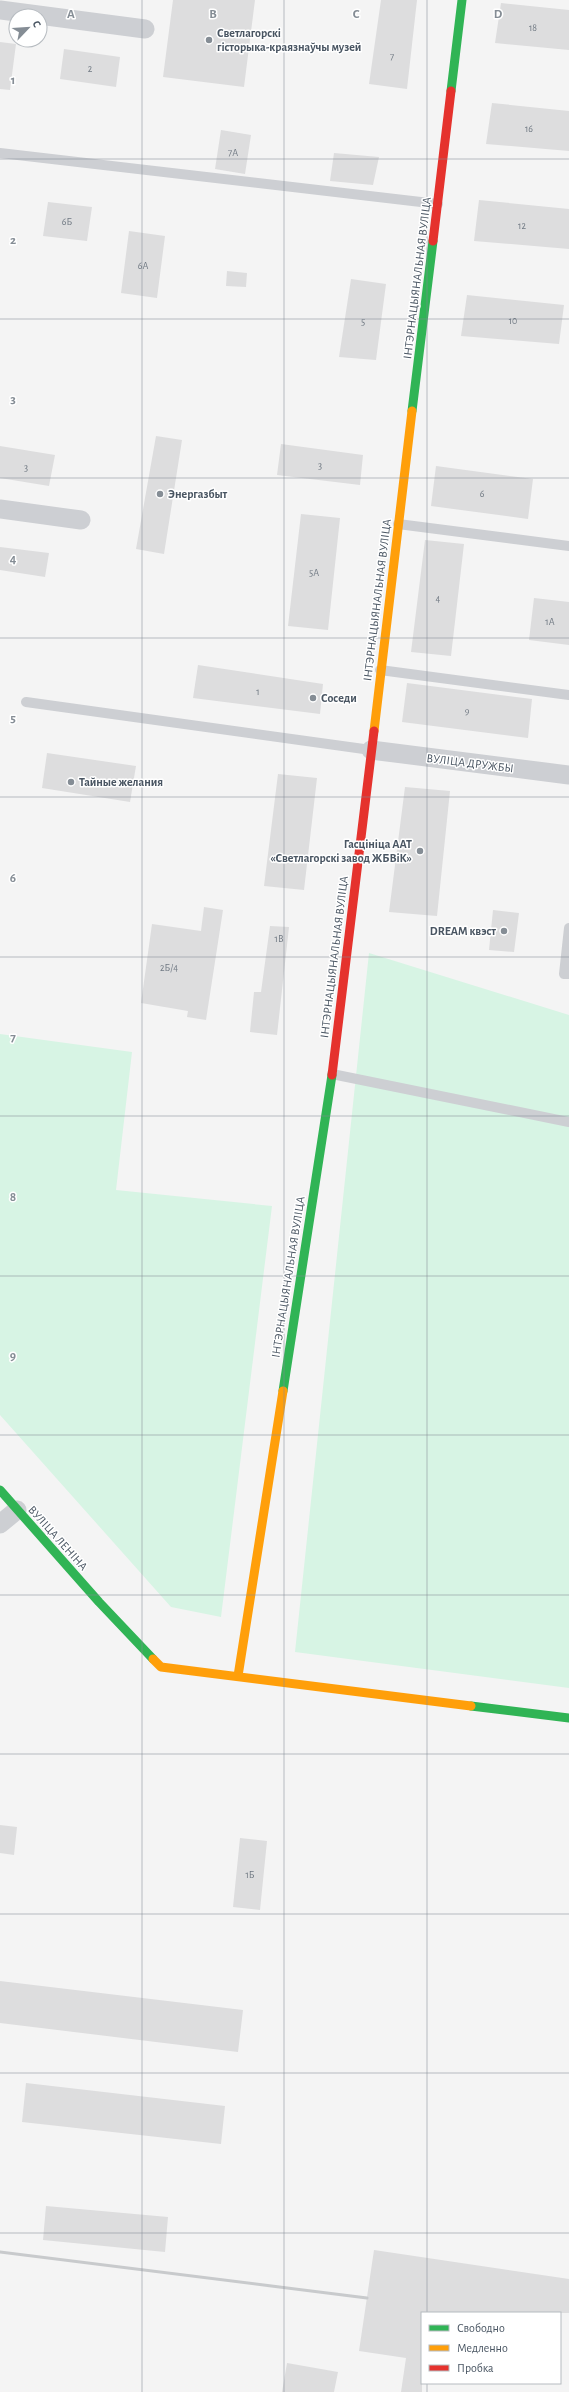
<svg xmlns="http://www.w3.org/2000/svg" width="569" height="2392" font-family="'Alegreya Sans',sans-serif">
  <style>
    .green { fill: #d7f4e4 }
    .building { fill: #ddddde }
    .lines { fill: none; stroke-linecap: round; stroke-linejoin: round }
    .lane { stroke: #cdcfd3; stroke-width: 10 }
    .street { stroke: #cdcfd3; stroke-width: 19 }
    .fast { stroke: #30b455; stroke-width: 9 }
    .slow { stroke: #ff9f0a; stroke-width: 9 }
    .jam { stroke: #e5322d; stroke-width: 9 }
    .rail { stroke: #c8cacc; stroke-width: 3 }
    .grid { fill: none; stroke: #858d95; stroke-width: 1; stroke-opacity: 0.55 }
    .poi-dot { fill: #858d95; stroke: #fff; stroke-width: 1.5 }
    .labels { text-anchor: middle; stroke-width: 3; stroke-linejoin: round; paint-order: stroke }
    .number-label { font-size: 10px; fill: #6f7882 }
    .poi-label { font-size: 12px; font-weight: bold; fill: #495562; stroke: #fff; text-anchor: start }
    .street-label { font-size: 12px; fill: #495562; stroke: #fff }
    .grid-label { font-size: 13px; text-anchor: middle; font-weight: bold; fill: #858d95; stroke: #fff; stroke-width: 3; stroke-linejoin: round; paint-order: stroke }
  </style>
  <rect width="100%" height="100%" fill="#f4f4f4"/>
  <path class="green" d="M369,953L569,1015V1688L295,1652Z
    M0,1034L132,1052L116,1190L272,1206L221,1617L171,1607L0,1415Z"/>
  <path class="building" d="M173,0H255L244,87L163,77Z
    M381,0H417L407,89L369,84Z
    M501,3L569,10V50L495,43Z
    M0,42L16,44L10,90L0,89Z
    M64,49L120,57L116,87L60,79Z
    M492,103L569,111V151L486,144Z
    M221,130L251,135L245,174L215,169Z
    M334,153L379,157L373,185L330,181Z
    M479,200L569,209V249L474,241Z
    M48,202L92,207L87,241L43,236Z
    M129,231L165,236L157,298L121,293Z
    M227,271L247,273L246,287L226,286Z
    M351,279L386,284L376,360L339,357Z
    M467,295L564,305L559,344L461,336Z
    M156,436L182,440L164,554L136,549Z
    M281,444L363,455L360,485L277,475Z
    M0,446L55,455L49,486L0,478Z
    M436,466L533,479L528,519L431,506Z
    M301,514L340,518L328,630L288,626Z
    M425,540L464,544L451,656L411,652Z
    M0,547L49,553L45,577L0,570Z
    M534,598L569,602V645L529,640Z
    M198,665L323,684L320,714L193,698Z
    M407,683L532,699L528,738L402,722Z
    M47,753L136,766L130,802L42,788Z
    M278,774L317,778L304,890L264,886Z
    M405,787L450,791L437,916L389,912Z
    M204,907L223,910L206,1020L187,1017L188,1011L141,1003L152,924L201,931Z
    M493,910L519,913L514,952L489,950Z
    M270,926L289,927L277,1035L250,1032L254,992H261Z
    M0,1825L17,1827L14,1855L0,1853Z
    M240,1838L267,1841L260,1910L233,1907Z
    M0,1981L243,2010L238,2052L0,2023Z
    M26,2083L225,2106L221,2144L22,2122Z
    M46,2206L168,2217L165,2252L43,2240Z
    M374,2250L569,2279V2313H422V2392H401L406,2358L359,2351Z
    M287,2363L338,2372L334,2392H282Z"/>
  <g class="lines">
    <path class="lane" d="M0,153L438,204
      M398,524L569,546
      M380,670L569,695
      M26,702L371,750
      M569,928L564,974H569
      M332,1074L569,1122"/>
    <path class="street" d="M0,10L145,29
      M0,509L81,520
      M371,750L569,775
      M0,1524L17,1510"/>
    <path class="fast" d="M451,91L462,0
      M412,411L433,241
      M283,1391L332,1075
      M0,1490L99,1602L153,1659
      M471,1706L569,1718"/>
    <path class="slow" d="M374,731L412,411
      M153,1659L161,1667L471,1706
      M238,1676L283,1391"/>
    <path class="jam" d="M433,241L451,91
      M332,1075L374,731"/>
    <path class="rail" d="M0,2252L367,2298"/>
  </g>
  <path class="grid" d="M142,0V2392M284,0V2392M427,0V2313M0,159H569M0,319H569M0,478H569M0,638H569M0,797H569M0,957H569M0,1116H569M0,1276H569M0,1435H569M0,1595H569M0,1754H569M0,1914H569M0,2073H569M0,2233H569M427,2383V2392"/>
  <g class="poi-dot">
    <circle cx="209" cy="40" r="4"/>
    <circle cx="160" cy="494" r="4"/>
    <circle cx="313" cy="698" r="4"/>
    <circle cx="71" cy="782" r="4"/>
    <circle cx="420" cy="851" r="4"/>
    <circle cx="504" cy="931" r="4"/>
  </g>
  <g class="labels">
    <g class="number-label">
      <text x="533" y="31">18</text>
      <text x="392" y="60">7</text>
      <text x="90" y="72">2</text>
      <text x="529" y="132">16</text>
      <text x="233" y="156">7А</text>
      <text x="67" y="225">6Б</text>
      <text x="522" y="229">12</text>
      <text x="143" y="269">6А</text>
      <text x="513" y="324">10</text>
      <text x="363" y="325">5</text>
      <text x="320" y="469">3</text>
      <text x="26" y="471">3</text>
      <text x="482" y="497">6</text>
      <text x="314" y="576">5А</text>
      <text x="438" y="602">4</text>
      <text x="550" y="625">1А</text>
      <text x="258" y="695">1</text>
      <text x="467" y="714">9</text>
      <text x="279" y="942">1В</text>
      <text x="169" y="971">2Б/4</text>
      <text x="250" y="1878">1Б</text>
    </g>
    <g class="poi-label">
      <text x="217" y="37">Светлагорскі<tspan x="217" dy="14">гісторыка-краязнаўчы музей</tspan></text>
      <text x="168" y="498">Энергазбыт</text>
      <text x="321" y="702">Соседи</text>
      <text x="79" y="786">Тайные желания</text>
      <text x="412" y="848" text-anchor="end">Гасцініца ААТ<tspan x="412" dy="14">«Светлагорскі завод ЖБВіК»</tspan></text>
      <text x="496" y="935" text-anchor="end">DREAM квэст</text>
    </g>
    <g class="street-label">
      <text transform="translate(417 278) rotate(-83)" y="4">ІНТЭРНАЦЫЯНАЛЬНАЯ ВУЛІЦА</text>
      <text transform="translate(377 600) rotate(-83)" y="4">ІНТЭРНАЦЫЯНАЛЬНАЯ ВУЛІЦА</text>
      <text transform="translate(470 763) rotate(7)" y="4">ВУЛІЦА ДРУЖБЫ</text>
      <text transform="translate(334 957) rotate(-83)" y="4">ІНТЭРНАЦЫЯНАЛЬНАЯ ВУЛІЦА</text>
      <text transform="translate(288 1277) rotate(-81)" y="4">ІНТЭРНАЦЫЯНАЛЬНАЯ ВУЛІЦА</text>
      <text transform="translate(58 1538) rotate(48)" y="4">ВУЛІЦА ЛЕНІНА</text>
    </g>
  </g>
  <g class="grid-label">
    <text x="71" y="18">A</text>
    <text x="213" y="18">B</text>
    <text x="356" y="18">C</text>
    <text x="498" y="18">D</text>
    <text x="13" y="84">1</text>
    <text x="13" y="244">2</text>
    <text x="13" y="403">3</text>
    <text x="13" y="563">4</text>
    <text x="13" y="722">5</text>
    <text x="13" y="882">6</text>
    <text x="13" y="1041">7</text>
    <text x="13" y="1201">8</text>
    <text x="13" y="1360">9</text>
  </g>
  <rect x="421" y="2312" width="140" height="72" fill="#ffffff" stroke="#b6bbc0"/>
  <rect x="429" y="2325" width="20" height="6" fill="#30b455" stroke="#b6bbc0"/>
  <text x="457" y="2332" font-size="12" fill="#495562">Свободно</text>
  <rect x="429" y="2345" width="20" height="6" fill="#ff9f0a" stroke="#b6bbc0"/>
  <text x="457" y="2352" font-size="12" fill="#495562">Медленно</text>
  <rect x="429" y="2365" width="20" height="6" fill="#e5322d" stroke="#b6bbc0"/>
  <text x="457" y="2372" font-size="12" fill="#495562">Пробка</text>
  <g transform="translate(28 28) rotate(65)"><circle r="19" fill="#ffffff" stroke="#b6bbc0"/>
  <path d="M0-3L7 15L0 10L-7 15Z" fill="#858d95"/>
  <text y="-6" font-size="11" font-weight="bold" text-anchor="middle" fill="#495562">С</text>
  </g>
</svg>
